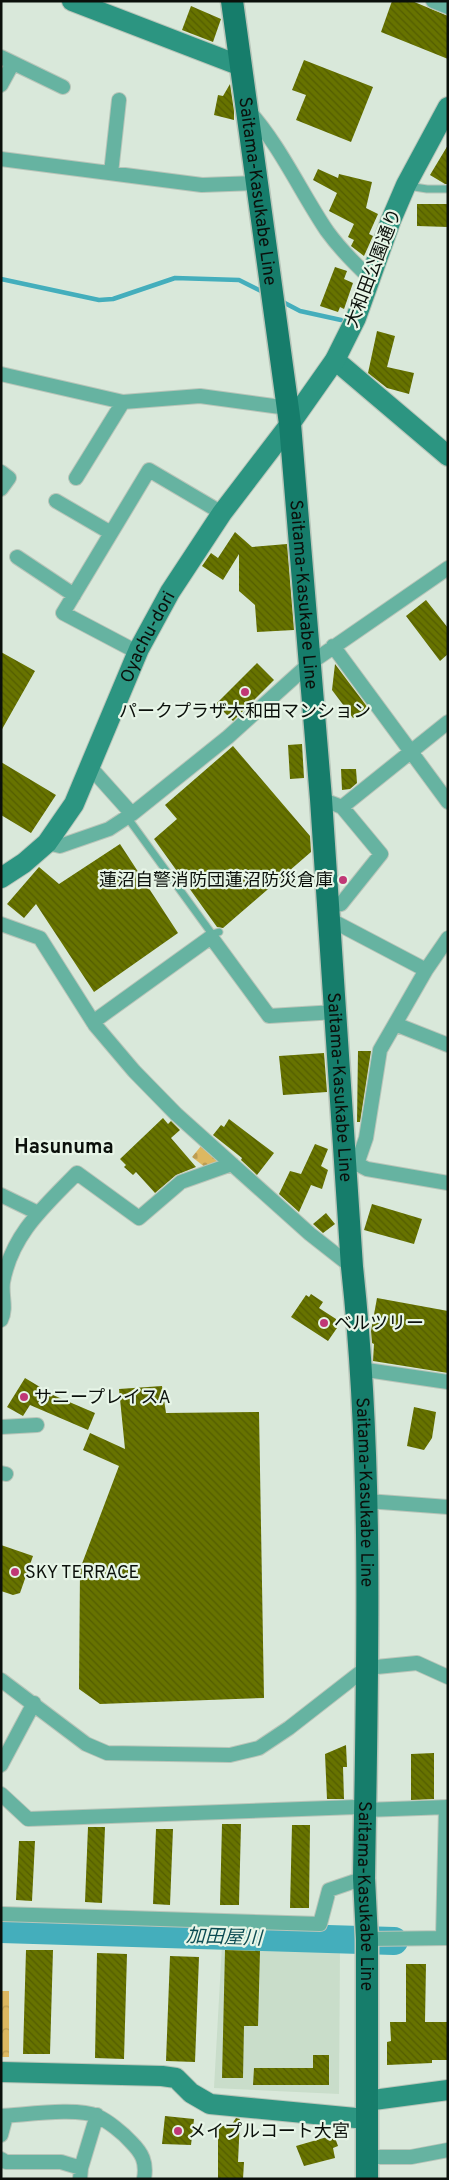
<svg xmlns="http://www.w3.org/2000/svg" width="449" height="2180" font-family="Overpass,'Noto Sans JP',sans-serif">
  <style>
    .built { fill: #c9ddca }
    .cemetery { fill: url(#cemetery-stones) }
    .park { fill: url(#park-crowns) }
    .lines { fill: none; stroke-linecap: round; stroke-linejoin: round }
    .stream { stroke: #44aebc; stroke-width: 4.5 }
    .river { stroke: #44aebc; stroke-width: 28 }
    .building { fill: url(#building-back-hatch) }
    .lane-casing { stroke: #b8c5b9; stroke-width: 9 }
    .street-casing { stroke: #b8c5b9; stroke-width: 16 }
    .secondary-casing { stroke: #b8c5b9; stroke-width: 22 }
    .primary-casing { stroke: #b8c5b9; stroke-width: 25 }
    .lane { stroke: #66b3a1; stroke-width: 7 }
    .street { stroke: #66b3a1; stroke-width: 14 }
    .secondary { stroke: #2c9581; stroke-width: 20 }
    .primary { stroke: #167d6b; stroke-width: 22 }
    .poi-dot { fill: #c03876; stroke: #e7f5e7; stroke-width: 2 }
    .labels { text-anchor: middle; stroke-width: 4.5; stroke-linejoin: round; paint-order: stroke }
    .street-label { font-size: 18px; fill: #0b100b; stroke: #e7f5e7 }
    .poi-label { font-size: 18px; fill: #0b100b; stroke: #e7f5e7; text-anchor: start }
    .water-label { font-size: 19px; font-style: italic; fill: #0c4c53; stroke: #e7f5e7 }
    .quarter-label { font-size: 20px; font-weight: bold; fill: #0b100b; stroke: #e7f5e7 }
  </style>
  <defs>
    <pattern id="cemetery-stones" width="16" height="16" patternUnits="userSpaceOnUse" patternTransform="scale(1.25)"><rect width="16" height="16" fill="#ddb861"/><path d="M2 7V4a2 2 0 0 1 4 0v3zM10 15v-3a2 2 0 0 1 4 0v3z" fill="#bc9d53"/></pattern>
    <pattern id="park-crowns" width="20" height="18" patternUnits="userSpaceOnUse" patternTransform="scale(1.25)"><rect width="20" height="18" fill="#ddb861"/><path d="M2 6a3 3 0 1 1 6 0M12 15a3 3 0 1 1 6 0" fill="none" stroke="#bc9d53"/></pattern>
    <pattern id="building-back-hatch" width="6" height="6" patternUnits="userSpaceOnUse" patternTransform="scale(1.25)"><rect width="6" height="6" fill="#677300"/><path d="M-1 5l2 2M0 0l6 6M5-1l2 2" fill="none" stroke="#535d01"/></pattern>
  </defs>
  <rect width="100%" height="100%" fill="#d9e8da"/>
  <path class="built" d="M222,1945L340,1949L339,2094L214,2088Z"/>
  <path class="cemetery" d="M201,1146L223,1163L206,1168L192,1157Z"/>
  <path class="park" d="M1,1991H9V2057H1Z"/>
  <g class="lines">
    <path class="stream" d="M1,279L99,300L113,299L175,278L239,280L265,293
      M281,301L300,311L341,320"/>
    <path class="river" d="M1,1929L394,1941"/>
  </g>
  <path class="building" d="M392,1H412L448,16V59L381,32Z
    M191,6L221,19L213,42L182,30Z
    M304,60L373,87L351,142L296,120L306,95L292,90Z
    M230,84L234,111V120L214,115L218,95L223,96Z
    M448,145V184H445L430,175Z
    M318,169L338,178L339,174L372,182L366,208L378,214L369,234L373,236L364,256L351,246L354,240L348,237L354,224L329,211L337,193L313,180Z
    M417,204H448V227L417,226Z
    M335,267L347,271L344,279L353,283L344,309L340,307L338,312L320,306Z
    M377,331L395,336L387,367L414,373L409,394L387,388L368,373Z
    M235,532L252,547L287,544L294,630L257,632L255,605L239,591V554L223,580L202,566L211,553L218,558Z
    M426,600L448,628V654L440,661L406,616Z
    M1,652L35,671L1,731Z
    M257,663L274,680L233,721L216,704Z
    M335,664L368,708L353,718L332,690Z
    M302,744L304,778L290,779L288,745Z
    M233,746L310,836L311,852L223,928L217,927L154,839L177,819L165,805Z
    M1,762L56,795L31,833L1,815Z
    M341,769H356L357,783L350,789L342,790Z
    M120,844L178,933L94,992L36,904L24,918L7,904L39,867L59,884Z
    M358,1051H371L360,1122H357Z
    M324,1053L327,1092L283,1095L279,1056Z
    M163,1118L168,1124L171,1121L180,1130L171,1138L196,1167L176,1175L155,1193L136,1172L133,1175L124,1167L126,1165L120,1159Z
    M229,1119L274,1153L257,1175L241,1160L242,1158L213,1135L221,1125L224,1127Z
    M315,1144L328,1149L321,1166L328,1170L322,1189L311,1185L299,1212L279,1194L290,1171L301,1174Z
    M372,1204L422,1219L414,1244L364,1230Z
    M326,1213L335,1224L323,1233L313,1224Z
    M311,1294L323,1302L319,1308L336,1319L337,1328L328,1341L291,1317L306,1295L309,1297Z
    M377,1298L448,1311V1373L373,1361L374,1344L372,1343L371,1331Z
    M25,1378L40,1387L39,1389L95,1413L88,1430L30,1405L23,1416L7,1407Z
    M162,1386L166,1413L259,1412L264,1698L100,1704L79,1689L80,1569L119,1466L83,1450L90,1433L125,1449L119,1389Z
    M414,1407L436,1412L432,1438L424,1450L407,1446Z
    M1,1545L33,1556L20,1593L13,1595L1,1591Z
    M346,1745L347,1767H343L344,1799H327L325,1754Z
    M434,1753V1799L411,1800V1754Z
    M222,1824H241L239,1905H220Z
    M292,1825H310L309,1908H290Z
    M88,1827H105L102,1903L85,1902Z
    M156,1829H173L170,1905L153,1904Z
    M19,1841H35L32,1901L16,1900Z
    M26,1950H53L50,2054H23Z
    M225,1950L260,1951L258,2026H244L243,2078H222Z
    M97,1953L127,1954L124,2059L95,2058Z
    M170,1956L199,1957L195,2062L166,2061Z
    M406,1964H426L425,2022H448V2060H432V2063L387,2065V2042L391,2041L390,2022H406Z
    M313,2055H329V2085H253L254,2068H313Z
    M165,2116L194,2119L191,2145L162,2144Z
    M236,2118L240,2119L238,2162H244L243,2179H218V2125L230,2127Z
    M334,2135L338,2146L333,2148L335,2158L304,2166L296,2146Z"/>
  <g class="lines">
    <g class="lane-casing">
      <path id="lane" d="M408,186L427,189H448
        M127,817L212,934L219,932"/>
    </g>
    <g class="street-casing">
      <path id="street" d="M433,1L448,7
        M1,57L63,87
        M1,85L13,63
        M247,109C280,145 300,191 327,231C340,249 355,264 371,279
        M1,159L202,185L258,183
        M111,173L119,100
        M1,374L123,402L200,396L288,408
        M1,472L9,478L1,489
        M76,478L123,402
        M56,501L111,533
        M17,557L74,595
        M333,646L448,802
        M137,652L63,613L149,470L222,513
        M90,767L132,814
        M321,799L342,807L448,722
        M47,843L60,846L109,829L132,814L228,737L309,664L448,568
        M328,906L341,904L381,854L342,807
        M329,919L426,970
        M1,924L40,938L95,1025L134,1071L176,1114L310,1234L352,1267
        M93,1022L211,937L269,1016L336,1012
        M395,1024L426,970L448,938
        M357,1164L367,1169L448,1183
        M346,1165L357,1164L366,1138L380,1050L395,1024L448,1045
        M1,1195L38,1213
        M1,1320C7,1308 1,1295 3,1282C12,1234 44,1207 77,1173L139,1218L181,1182L232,1164
        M360,1369L448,1382
        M1,1427L37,1425
        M1,1473L6,1474
        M367,1501L448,1507
        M1,1680L86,1744L107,1753L230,1755L259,1748L289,1728L366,1668L417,1663L448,1677
        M1,1765L34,1703
        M1,1794L28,1819L356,1807L365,1810L448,1807
        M1,1914L320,1924L329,1890L364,1878
        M443,1938L446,1807
        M367,1939L448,1938
        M1,2116C24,2115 77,2107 97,2116C108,2121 123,2133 131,2142C142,2153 147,2162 144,2179
        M1,2135L6,2116
        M367,2157H411L448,2150
        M1,2159L6,2162H61L81,2168
        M80,2179L81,2168L97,2115"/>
    </g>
    <g class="secondary-casing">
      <g id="secondary">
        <path d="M72,1L241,66"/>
        <path d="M335,360L448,456"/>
        <path id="s1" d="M1,878L24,863L47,843L74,804L139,649L170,592L222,513L290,424L335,360L356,318L391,220L406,185L448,107"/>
        <path d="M1,2072L162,2076L176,2078L191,2093L210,2104L366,2119"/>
        <path d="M366,2101L448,2090"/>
      </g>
    </g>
    <g class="primary-casing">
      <g id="primary">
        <path id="s2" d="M232,1L290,424L321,799L352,1267C374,1469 367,1674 364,1878L367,1939V2179"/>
      </g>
    </g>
    <use href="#lane" class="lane"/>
    <use href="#street" class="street"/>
    <use href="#secondary" class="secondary"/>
    <use href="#primary" class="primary"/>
  </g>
  <g class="poi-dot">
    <circle cx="245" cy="692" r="5"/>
    <circle cx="343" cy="880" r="5"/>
    <circle cx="324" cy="1323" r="5"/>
    <circle cx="24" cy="1397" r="5"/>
    <circle cx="15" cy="1572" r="5"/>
    <circle cx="178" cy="2131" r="5"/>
  </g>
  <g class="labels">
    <g class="street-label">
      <text dy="6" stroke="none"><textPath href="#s2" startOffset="192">Saitama-Kasukabe Line</textPath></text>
      <text transform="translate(373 268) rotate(-69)" y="6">大和田公園通り</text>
      <text dy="6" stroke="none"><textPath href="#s2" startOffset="598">Saitama-Kasukabe Line</textPath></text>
      <text dy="6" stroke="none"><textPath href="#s1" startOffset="288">Oyachu-dori</textPath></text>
      <text dy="6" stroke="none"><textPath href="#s2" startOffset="1092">Saitama-Kasukabe Line</textPath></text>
      <text dy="6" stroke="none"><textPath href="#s2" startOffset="1498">Saitama-Kasukabe Line</textPath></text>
      <text dy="6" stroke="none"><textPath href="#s2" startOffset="1902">Saitama-Kasukabe Line</textPath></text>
    </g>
    <g class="poi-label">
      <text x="245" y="717" text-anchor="middle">パークプラザ大和田マンション</text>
      <text x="333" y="886" text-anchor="end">蓮沼自警消防団蓮沼防災倉庫</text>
      <text x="334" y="1329">ベルツリー</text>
      <text x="34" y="1403">サニープレイスA</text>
      <text x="25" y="1578">SKY TERRACE</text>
      <text x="188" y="2137">メイプルコート大宮</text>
    </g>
    <g class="water-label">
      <text transform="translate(224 1936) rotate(2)" y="7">加田屋川</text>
    </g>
    <g class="quarter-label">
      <text x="64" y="1153">Hasunuma</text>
    </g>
  </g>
  <rect width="449" height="2180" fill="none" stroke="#0b100b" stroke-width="5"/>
</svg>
